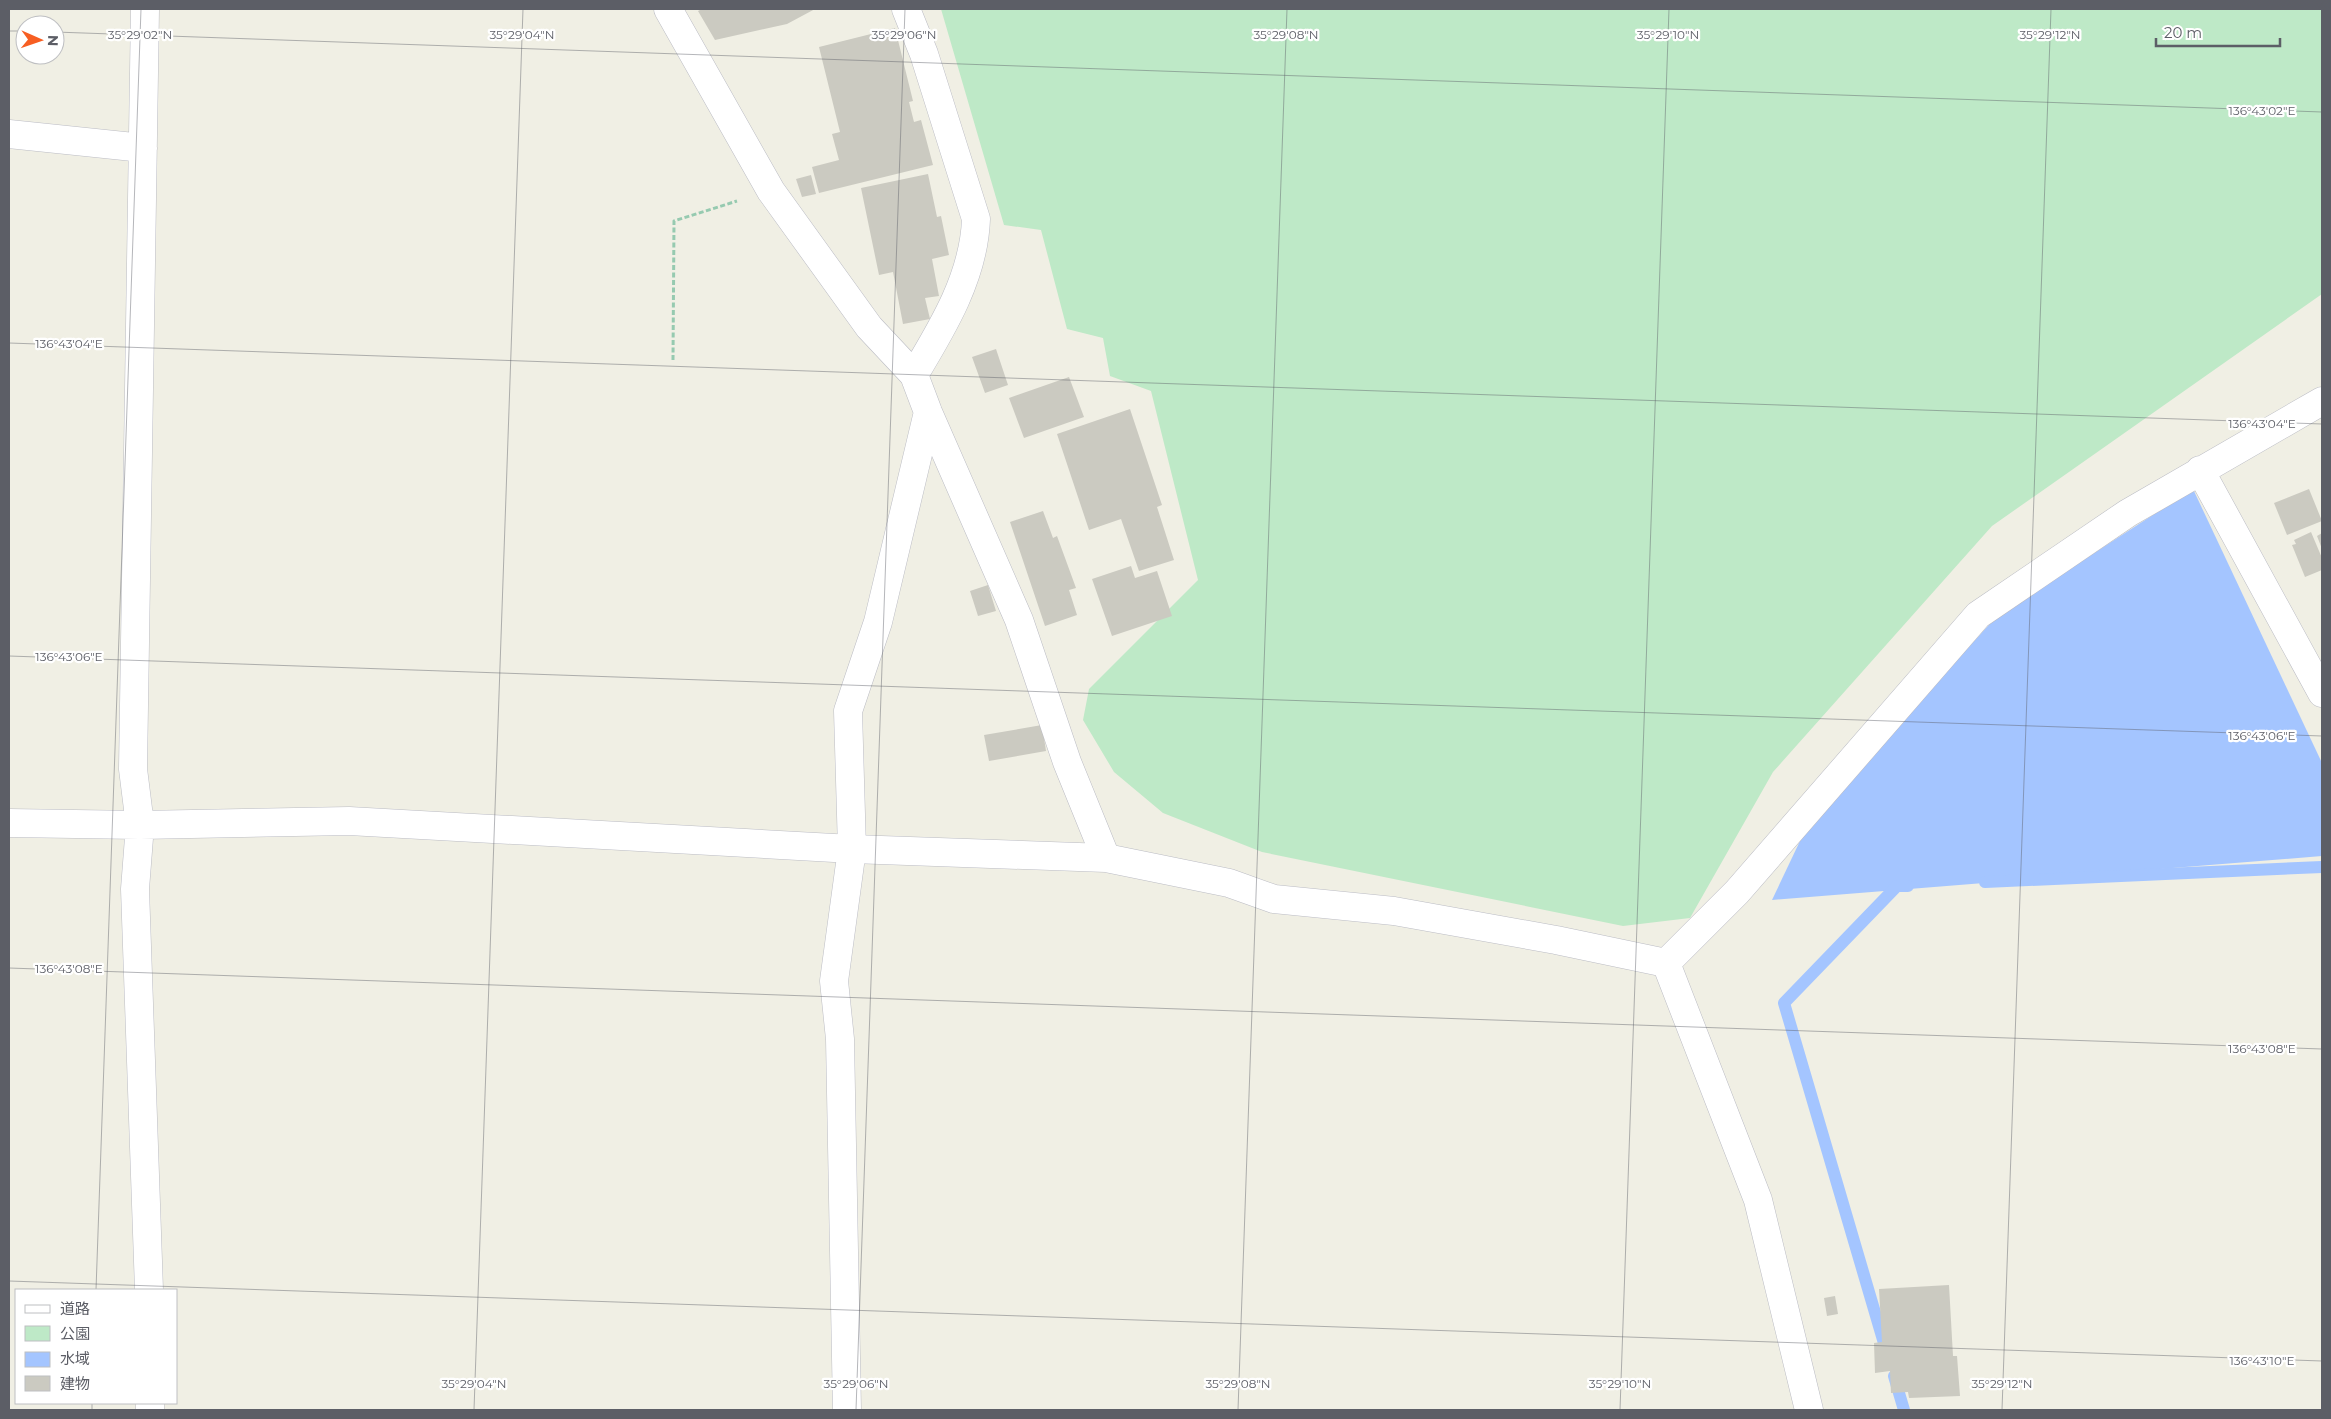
<svg xmlns="http://www.w3.org/2000/svg" width="2331" height="1419" font-family="Montserrat,'Noto Sans JP',sans-serif">
  <style>
    .green { fill: #bee9c7 }
    .water { fill: #a4c5ff }
    .lines { fill: none; stroke-linecap: round; stroke-linejoin: round }
    .stream { stroke: #a4c5ff; stroke-width: 12 }
    .building { fill: #cbcac1 }
    .minor-casing { stroke: #bbbcc4; stroke-width: 29 }
    .path { stroke: #96cab0; stroke-width: 3; stroke-dasharray: 5 2.5; stroke-linecap: butt }
    .minor { stroke: #fff; stroke-width: 28 }
    .ticks { fill: none; stroke: #5c5e66; stroke-width: 1; stroke-opacity: 0.45 }
    .ticks-label { font-size: 12px; text-anchor: middle; fill: #5c5e66; stroke: #fff; stroke-width: 4.5; stroke-linejoin: round; paint-order: stroke }
  </style>
  <rect width="100%" height="100%" fill="#f0efe4"/>
  <path class="green" d="M941,9H2322V294L1992,526L1773,772L1690,918L1623,926L1262,852L1163,813L1114,772L1083,720L1089,689L1198,580L1151,391L1110,376L1103,338L1067,329L1041,230L1004,225Z"/>
  <path class="water" d="M2193,489L2322,763V856L1772,900L1809,822L1997,616Z"/>
  <g class="lines">
    <path class="stream" d="M1985,882L2322,867
      M1886,1350L1784,1003L1897,886H1908
      M1894,1376L1904,1410"/>
  </g>
  <path class="building" d="M702,9H815L787,24L715,40L698,11Z
    M895,28L913,101L909,102L914,122L921,120L933,165L819,193L812,167L839,160L832,134L840,132L819,47Z
    M928,174L937,217L941,216L949,255L932,259L939,296L925,298L930,319L903,324L893,272L879,275L861,188Z
    M811,175L816,194L802,197L796,179Z
    M996,349L1008,385L985,393L972,357Z
    M1069,377L1084,417L1024,438L1009,398Z
    M1130,409L1162,505L1157,507L1174,560L1139,571L1121,519L1089,530L1057,434Z
    M2309,489L2322,521L2287,535L2274,503Z
    M1043,511L1053,538L1057,536L1076,588L1069,590L1077,615L1045,626L1010,522Z
    M2311,532L2322,558V570L2305,577L2292,545L2296,544L2294,540Z
    M2322,533V549L2317,536Z
    M1131,566L1135,578L1157,571L1172,616L1112,636L1092,579Z
    M988,585L996,611L978,616L970,591Z
    M1042,725L1046,751L989,761L984,735Z
    M1949,1285L1953,1356H1957L1960,1396L1909,1398L1908,1392L1891,1393L1890,1371L1875,1373L1874,1343L1882,1342L1879,1289Z
    M1835,1296L1838,1314L1827,1316L1824,1298Z"/>
  <g class="lines">
    <g class="minor-casing">
      <path id="minor" d="M145,9L133,769L140,825L135,889L149,1290
        M668,9L771,191L869,327L914,375L928,412L1019,620L1067,762L1106,858
        M906,9L924,54L976,219C974,276 943,327 914,375
        M9,134L143,148
        M2200,470L2322,693
        M9,823L140,825L349,821L852,849L1106,858L1229,883L1274,899L1394,911L1556,940L1666,963
        M1666,963L1737,892L1978,615L2128,513L2322,401
        M1666,963L1758,1200L1809,1410
        M150,1410V1403
        M847,1410L840,1039L834,981L852,849L848,711L878,622L928,412"/>
    </g>
    <path class="path" d="M673,360L674,221L737,201"/>
    <use href="#minor" class="minor"/>
  </g>
  <path class="ticks" d="M9,31H25M55,32L2322,112M9,343L2322,424M9,656L2322,736M9,968L2322,1049M9,1281L2322,1361M96,1290L141,9M92,1410V1403M474,1410L523,9M856,1410L905,9M1238,1410L1287,9M1620,1410L1669,9M2002,1410L2051,9"/>
  <g class="ticks-label">
    <text x="140" y="39">35°29'02"N</text>
    <text x="522" y="39">35°29'04"N</text>
    <text x="904" y="39">35°29'06"N</text>
    <text x="1286" y="39">35°29'08"N</text>
    <text x="1668" y="39">35°29'10"N</text>
    <text x="2050" y="39">35°29'12"N</text>
    <text x="2262" y="115">136°43'02"E</text>
    <text x="69" y="348">136°43'04"E</text>
    <text x="2262" y="428">136°43'04"E</text>
    <text x="69" y="661">136°43'06"E</text>
    <text x="2262" y="740">136°43'06"E</text>
    <text x="69" y="973">136°43'08"E</text>
    <text x="2262" y="1053">136°43'08"E</text>
    <text x="2262" y="1365">136°43'10"E</text>
    <text x="474" y="1388">35°29'04"N</text>
    <text x="856" y="1388">35°29'06"N</text>
    <text x="1238" y="1388">35°29'08"N</text>
    <text x="1620" y="1388">35°29'10"N</text>
    <text x="2002" y="1388">35°29'12"N</text>
  </g>
  <rect width="2331" height="1419" fill="none" stroke="#5c5e66" stroke-width="20"/>
  <rect x="15" y="1289" width="162" height="115" fill="#ffffff" stroke="#bebfc2"/>
  <rect x="25" y="1305" width="25" height="8" fill="#ffffff" stroke="#bebfc2"/>
  <text x="60" y="1314" font-size="15" fill="#5c5e66">道路</text>
  <rect x="25" y="1326" width="25" height="15" fill="#bee9c7" stroke="#bebfc2"/>
  <text x="60" y="1339" font-size="15" fill="#5c5e66">公園</text>
  <rect x="25" y="1352" width="25" height="15" fill="#a4c5ff" stroke="#bebfc2"/>
  <text x="60" y="1364" font-size="15" fill="#5c5e66">水域</text>
  <rect x="25" y="1376" width="25" height="15" fill="#cbcac1" stroke="#bebfc2"/>
  <text x="60" y="1389" font-size="15" fill="#5c5e66">建物</text>
  <g transform="translate(40 40) rotate(92)"><circle r="24" fill="#ffffff" stroke="#bebfc2"/>
  <path d="M0-4L9 19L0 12L-9 19Z" fill="#f75e22"/>
  <text y="-8" font-size="14" font-weight="bold" text-anchor="middle" fill="#5c5e66">N</text>
  </g>
  <path d="M2156 38v8h124v-8" fill="none" stroke="#5c5e66" stroke-width="2.5"/>
  <text x="2164" y="38" font-size="15" fill="#5c5e66" stroke="#ffffff" stroke-width="4" paint-order="stroke">20 m</text>
</svg>
